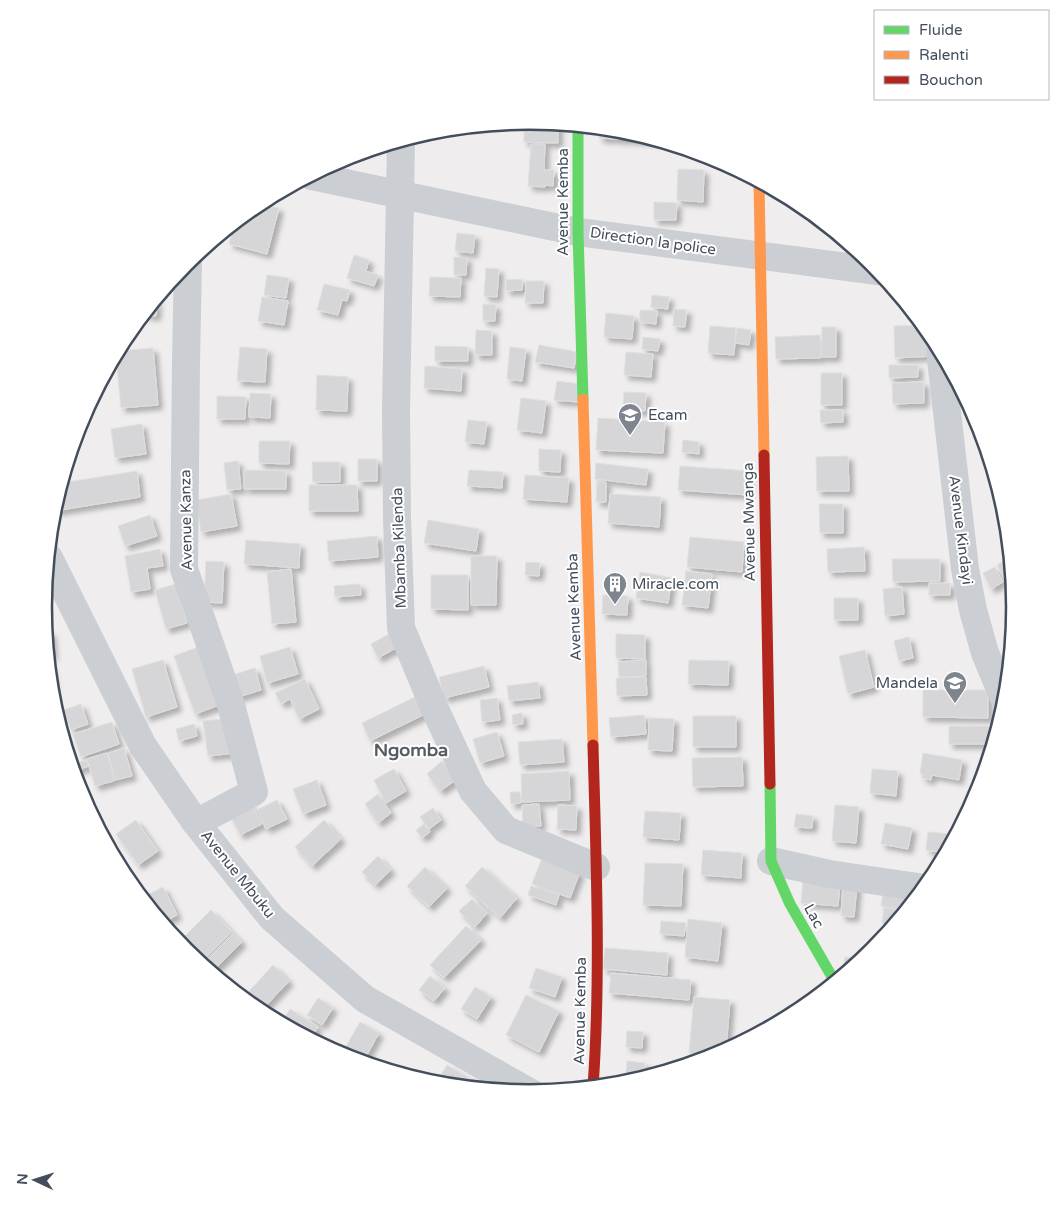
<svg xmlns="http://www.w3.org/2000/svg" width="1059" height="1215" font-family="'Varela Round',sans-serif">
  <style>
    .building { fill: #d6d5d7; stroke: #e0dfe0; filter: url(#shadow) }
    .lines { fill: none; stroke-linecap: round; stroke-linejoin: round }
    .street { stroke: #cbced2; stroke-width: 28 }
    .fast { stroke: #63d668; stroke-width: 11 }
    .slow { stroke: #ff974d; stroke-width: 11 }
    .jam { stroke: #b3261e; stroke-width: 11 }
    .labels { text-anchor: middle; stroke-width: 4; stroke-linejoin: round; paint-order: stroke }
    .street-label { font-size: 15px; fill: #434d5c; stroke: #fff }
    .poi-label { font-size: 15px; fill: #434d5c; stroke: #fff; text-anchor: start }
    .quarter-label { font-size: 18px; font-weight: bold; fill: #585c62; stroke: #fff }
    .rim { fill: none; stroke: #434d5c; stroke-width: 2.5 }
  </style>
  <defs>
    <filter id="shadow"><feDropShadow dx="4.5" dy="4.5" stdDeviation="2.5" flood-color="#0004"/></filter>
  </defs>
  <rect width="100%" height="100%" fill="#efeded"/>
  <path class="building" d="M524,122L558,125V143L524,142Z
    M599,129L625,131L655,141L599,138Z
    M531,144H545L544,170H554L553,186L545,185V187L528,186Z
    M678,169L704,170L703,202L677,200Z
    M654,202L677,203L676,220H654Z
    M260,204L279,208L267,254L229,244L234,225Z
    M457,233L475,235L473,253L455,251Z
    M354,255L369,260L366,271L378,275L374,286L347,278Z
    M454,257L467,258L466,275H454Z
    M486,268L499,269L497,297L484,296Z
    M267,275L289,278L286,298L264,295Z
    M430,277L461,278L460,297L429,296Z
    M522,279V290L506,291V280Z
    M526,281H544L543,303H525Z
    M324,284L350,290L347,301L342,300L338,315L317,310Z
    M652,295L669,297L668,309L651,307Z
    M262,297L288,301L284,325L258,321Z
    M157,299L156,316L144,315Z
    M483,304L496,305L495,321H483Z
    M674,309L687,310L685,327L673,326Z
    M640,310L657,311L656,324L640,322Z
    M606,313L634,316L632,339L604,337Z
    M923,325L935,340V356L895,358L894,326Z
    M710,326L736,328L734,355L708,353Z
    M822,327H836V357H822Z
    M737,328L751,330L749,345L735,343Z
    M476,330L492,331V355H475Z
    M820,335L821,358L776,359L775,337Z
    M643,337L660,339L658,351L642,349Z
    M539,345L577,352L574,368L535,362Z
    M435,346L468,347V361H435Z
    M240,347L267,349L265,382L237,381Z
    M510,347L526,349L522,381L507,379Z
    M153,348L158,405L121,408L116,356L118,351Z
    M626,352L653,354L651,377L624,375Z
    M889,365H918V377L889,378Z
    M425,366L462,369L461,391L424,388Z
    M821,373H842V405H821Z
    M317,375L348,377L347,411L316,410Z
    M557,381L580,384L578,402L554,400Z
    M924,382V403L893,404L892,383Z
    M624,392L646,393L645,411L623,410Z
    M250,393L271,394L270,418L249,417Z
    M217,396L246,397L245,419H217Z
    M521,398L546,401L542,433L517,430Z
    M820,410H843V422L821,423Z
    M598,418L665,422L663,453L596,450Z
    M468,420L487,422L484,444L465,442Z
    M142,424L146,454L115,458L111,429Z
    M683,440L699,442V454L682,452Z
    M259,441H290L289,464L259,463Z
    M539,449L561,450L560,472L539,471Z
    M848,456L849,491H817L816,457Z
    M358,459H377V481H358Z
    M238,461L241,489L227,490L224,463Z
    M312,462H340V482H313Z
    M596,463L648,469L646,485L595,479Z
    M680,466L749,471L748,495L678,490Z
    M244,470L286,471V489H244Z
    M469,470L503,472L502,488L467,486Z
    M137,471L140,497L55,511L62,483Z
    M525,475L569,478L567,502L523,499Z
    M597,482H606V502H596Z
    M309,485H357L358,511H309Z
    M231,494L237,526L201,532L196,500Z
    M610,494L661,497L659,527L608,523Z
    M819,504H843V533H820Z
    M150,515L157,536L125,546L118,526Z
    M428,520L479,529L476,551L424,543Z
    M377,536L378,557L329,561L327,541Z
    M690,537L744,542L742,572L687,567Z
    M246,540L300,544L299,568L244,564Z
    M864,547L865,571L828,572L827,549Z
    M160,549L163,566L147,568L150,589L131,592L125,556Z
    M471,556H497L496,605H471Z
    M1010,558L1012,577L1005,581L997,565Z
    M892,559H940V581L893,582Z
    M206,561L224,562L222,603L204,602Z
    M526,562L540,563L539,576L525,575Z
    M995,567L1003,582L991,589L983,573Z
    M291,569L296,622L272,624L267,572Z
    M686,571L712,574L708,608L682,605Z
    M640,572L672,578L668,603L636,598Z
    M431,575H468V610L431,609Z
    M929,583H950V595H929Z
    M176,584L187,623L166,629L155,590Z
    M360,584L361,595L335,597L334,586Z
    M902,587L904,614L885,616L883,589Z
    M1014,592L1015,608V610L1008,595Z
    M603,595L628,596L627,615L602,614Z
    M834,598H858V620H834Z
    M46,632H51L53,655L49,656Z
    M389,634L396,648L378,658L371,644Z
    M616,634L645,635V659L616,658Z
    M909,637L913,658L899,661L894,641Z
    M204,645L225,703L195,714L174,656Z
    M290,647L298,674L267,683L260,656Z
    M865,650L874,687L848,694L839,656Z
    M49,660L54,687L52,688Z
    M163,660L177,707L146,717L132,669Z
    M646,660V676L619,677L618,662Z
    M689,660L729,661L728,685L688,684Z
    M484,666L489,687L444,698L439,677Z
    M255,668L261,690L235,698L229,676Z
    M646,677L647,695L617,696L616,678Z
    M305,679L319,709L299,719L290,699L281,704L275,693Z
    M538,682L540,698L509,701L507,686Z
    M923,690H988V718L923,717Z
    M417,696L425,714L370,741L362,723Z
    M497,698L500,720L482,722L480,700Z
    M81,704L88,724L71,730L64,710Z
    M522,713L523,724L513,725L512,715Z
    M644,715L646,734L611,737L609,718Z
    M693,716H736V747H693Z
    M232,718L236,753L208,756L203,721Z
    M649,718L674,719L672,751L648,750Z
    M112,722L119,744L81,757L73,734Z
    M194,724L197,736L179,741L176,729Z
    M949,726H990V744H949Z
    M497,732L504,756L480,763L473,739Z
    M562,739L564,762L520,765L518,742Z
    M124,748L132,776L115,780L108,753Z
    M107,753L114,781L95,786L87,759Z
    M923,753L962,760L959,780L932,775L931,780L922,778L923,774H920Z
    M742,757L743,786L693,787L692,758Z
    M87,760L89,766L77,770L75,763Z
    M442,761L456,780L440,791L427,774Z
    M394,769L406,791L386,803L374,780Z
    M872,769L898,771L896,796L870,793Z
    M569,771L570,800L522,802L521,774Z
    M317,780L326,805L303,814L293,789Z
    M510,792H520L521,803L511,804Z
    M378,794L391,813L378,823L365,804Z
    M277,800L287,819L266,829L257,810Z
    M251,804L262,824L240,835L230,815Z
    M539,804L541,826L523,827L522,805Z
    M558,805L577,806L576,830L557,829Z
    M835,805L859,807L856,843L832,841Z
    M433,808L441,820L429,829L420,817Z
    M645,811L681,813L679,840L643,837Z
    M796,814L813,816L812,828L794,827Z
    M136,820L158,851L138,865L116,834Z
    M324,820L341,839L312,866L295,847Z
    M885,823L912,828L908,849L881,844Z
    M424,824L430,832L422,838L416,830Z
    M952,826L960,827L950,846Z
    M928,832L951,834L949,847L946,853L926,850Z
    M703,850L742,853L741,878L701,875Z
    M378,856L391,870L375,885L362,872Z
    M542,858L580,872L570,898L532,884Z
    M645,863L683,864L681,906L643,905Z
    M425,867L447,888L429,907L407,886Z
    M482,867L517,898L500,918L465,886Z
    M803,881L840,884L838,906L801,903Z
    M843,884L857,885L854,917L841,916Z
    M531,886L559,895L556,905L528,895Z
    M884,886L921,892L907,910L881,906Z
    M163,887L177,915L163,923L143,897Z
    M472,899L487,913L475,927L459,911Z
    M884,908L906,911L894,925L882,923Z
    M211,910L232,932L206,958L184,937Z
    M688,919L722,923L718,961L685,957Z
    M661,921L686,923L684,936L660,934Z
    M466,926L481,940L444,978L430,965Z
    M177,933L222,977L220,979L186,951L174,936Z
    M233,933L242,942L215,969L206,960Z
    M605,948L668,953L667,975L603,969Z
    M845,957L863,959L847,973L843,972Z
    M273,965L289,981L260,1012L243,998Z
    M536,968L562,977L555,997L529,988Z
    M611,973L691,980L689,1000L609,993Z
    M430,976L445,988L434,1001L419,990Z
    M475,987L491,997L477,1019L461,1009Z
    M526,995L559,1011L539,1052L506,1035Z
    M694,997L730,1000L726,1050L717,1056L689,1053Z
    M318,998L333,1008L322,1025L307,1015Z
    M290,1009L318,1027L310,1039L281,1023Z
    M360,1022L379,1033L363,1062L341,1055Z
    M627,1031L643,1032L642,1048L626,1047Z
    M627,1061L645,1063L644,1076L626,1074Z
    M447,1065L472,1080L468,1087L436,1084Z
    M409,1071L427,1081L406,1075Z"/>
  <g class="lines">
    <path class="street" d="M401,141L396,411L397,518L401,628L434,707L473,791L506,830L596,867
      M312,176L578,232L878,271
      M188,262L186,362L184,569L231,705L254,792L196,823
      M940,351L965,569L973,610L985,653L1006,703
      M49,558L143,746L196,823L272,918L365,999L531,1093
      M771,861L829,874L925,888"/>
    <path class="fast" d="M578,127V232L583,399
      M770,784L771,861L790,904L835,982"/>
    <path class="slow" d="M759,182L764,455
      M583,399L593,745"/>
    <path class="jam" d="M764,455L770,784
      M593,745C596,858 601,974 593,1087"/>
  </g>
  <defs>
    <g id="school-pin" transform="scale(1.25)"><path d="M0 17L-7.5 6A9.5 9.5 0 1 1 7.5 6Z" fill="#7f858f" stroke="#fff"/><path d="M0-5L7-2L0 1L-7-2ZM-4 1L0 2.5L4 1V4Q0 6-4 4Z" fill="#fff"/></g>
    <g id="building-pin" transform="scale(1.25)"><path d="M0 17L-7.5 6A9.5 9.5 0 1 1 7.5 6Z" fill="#7f858f" stroke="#fff"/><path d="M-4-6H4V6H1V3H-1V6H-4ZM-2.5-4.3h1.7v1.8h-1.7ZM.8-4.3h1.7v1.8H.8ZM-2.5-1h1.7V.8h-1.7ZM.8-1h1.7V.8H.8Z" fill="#fff"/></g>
  </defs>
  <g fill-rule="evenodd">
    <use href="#school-pin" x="630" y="415"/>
    <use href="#building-pin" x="615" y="584"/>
    <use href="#school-pin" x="955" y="683"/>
  </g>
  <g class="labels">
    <g class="street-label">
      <text transform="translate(563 202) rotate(-90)" y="5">Avenue Kemba</text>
      <text transform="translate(653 241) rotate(8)" y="5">Direction la police</text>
      <text transform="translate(186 520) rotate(-91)" y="5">Avenue Kanza</text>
      <text transform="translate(749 522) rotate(-91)" y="5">Avenue Mwanga</text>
      <text transform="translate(961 530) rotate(83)" y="5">Avenue Kindayi</text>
      <text transform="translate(399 548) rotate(-92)" y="5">Mbamba Kilenda</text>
      <text transform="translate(574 607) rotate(-92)" y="5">Avenue Kemba</text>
      <text transform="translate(238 874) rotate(51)" y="5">Avenue Mbuku</text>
      <text transform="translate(814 916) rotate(61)" y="5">Lac</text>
      <text transform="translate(580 1011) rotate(-89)" y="5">Avenue Kemba</text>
    </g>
    <g class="poi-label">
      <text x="648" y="420">Ecam</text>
      <text x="632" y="589">Miracle.com</text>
      <text x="938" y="688" text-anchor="end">Mandela</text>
    </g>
    <g class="quarter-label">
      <text x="411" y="756">Ngomba</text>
    </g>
  </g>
  <path d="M0 0H1059V1215H0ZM52 607a477 477 0 1 1 954 0a477 477 0 1 1-954 0Z" fill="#fff" fill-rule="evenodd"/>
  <path class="rim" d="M52 607a477 477 0 1 1 954 0a477 477 0 1 1-954 0Z"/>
  <rect x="874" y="10" width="175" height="90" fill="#ffffff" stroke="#b4b8be"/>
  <rect x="884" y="26" width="25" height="8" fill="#63d668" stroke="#b4b8be"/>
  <text x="919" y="35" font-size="15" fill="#434d5c">Fluide</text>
  <rect x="884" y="51" width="25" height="8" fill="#ff974d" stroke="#b4b8be"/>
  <text x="919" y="60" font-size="15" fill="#434d5c">Ralenti</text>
  <rect x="884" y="76" width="25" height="8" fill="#b3261e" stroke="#b4b8be"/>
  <text x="919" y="85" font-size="15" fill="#434d5c">Bouchon</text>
  <g transform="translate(35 1180) rotate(274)" stroke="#ffffff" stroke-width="4" paint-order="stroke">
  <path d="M0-4L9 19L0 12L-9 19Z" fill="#434d5c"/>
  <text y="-8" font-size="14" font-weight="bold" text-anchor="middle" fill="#434d5c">N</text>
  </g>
</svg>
